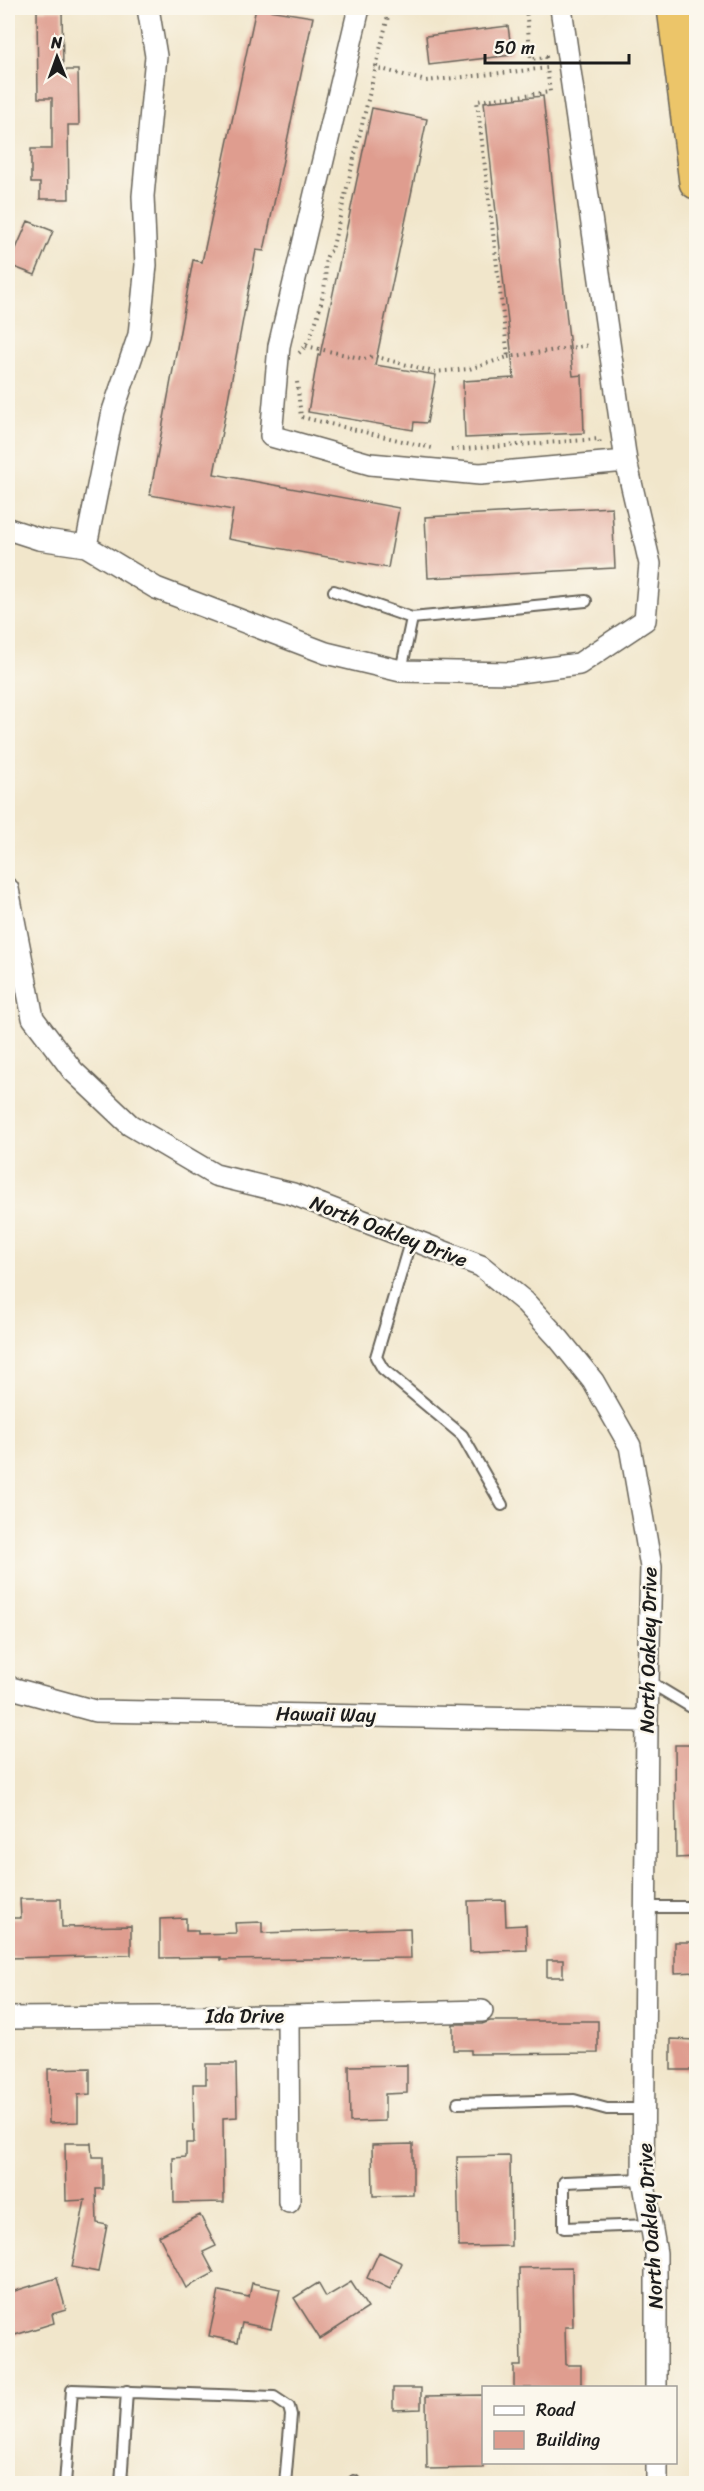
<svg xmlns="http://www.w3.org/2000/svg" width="704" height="2491" font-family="Sriracha,sans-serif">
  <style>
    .building { fill: #df9d8f }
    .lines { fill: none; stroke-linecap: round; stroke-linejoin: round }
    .lane-casing { stroke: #676359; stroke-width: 14 }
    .street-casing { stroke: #676359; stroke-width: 24 }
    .highway-casing { stroke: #676359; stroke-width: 36 }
    .path { stroke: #676359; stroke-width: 4; stroke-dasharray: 1.5 4.5; stroke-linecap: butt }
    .lane { stroke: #fff; stroke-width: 10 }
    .street { stroke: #fff; stroke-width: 21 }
    .highway { stroke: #ecc569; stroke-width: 33 }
    .labels { text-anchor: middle; stroke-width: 5; stroke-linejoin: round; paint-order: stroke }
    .street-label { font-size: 20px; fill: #1c1c1c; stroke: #fbf7ec }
  </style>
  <rect width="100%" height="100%" fill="#fbf7ec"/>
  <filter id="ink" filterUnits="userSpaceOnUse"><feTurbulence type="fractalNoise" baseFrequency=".0167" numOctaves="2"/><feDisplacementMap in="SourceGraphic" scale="12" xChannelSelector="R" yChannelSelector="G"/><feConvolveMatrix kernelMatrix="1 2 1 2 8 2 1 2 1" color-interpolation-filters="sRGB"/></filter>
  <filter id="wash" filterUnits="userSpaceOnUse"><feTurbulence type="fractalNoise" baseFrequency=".008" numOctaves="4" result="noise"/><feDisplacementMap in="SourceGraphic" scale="24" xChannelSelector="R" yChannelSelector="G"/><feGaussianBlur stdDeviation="1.35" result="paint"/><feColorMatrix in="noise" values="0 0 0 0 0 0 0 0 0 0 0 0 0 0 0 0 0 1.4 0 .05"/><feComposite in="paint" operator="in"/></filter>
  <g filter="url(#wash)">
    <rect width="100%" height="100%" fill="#f1e6cb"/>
    <g id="blocks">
      <path class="building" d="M256,8L313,17L264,251L256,250L214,474L399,508L388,568L228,539L233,510L150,495L193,260L202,262Z
        M37,10H62L63,70H78L79,125H68L69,199H40V183H31V149H52V98H38Z
        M508,26L512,55L429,65L426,36Z
        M543,96L573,376L582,375L584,433L465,438L463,381L514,378L484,102Z
        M372,108L427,119L375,365L436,375L427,423L414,422L413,430L308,412L318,355H320Z
        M28,221L53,231L35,275L9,265Z
        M612,507L615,568L428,578L425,517Z
        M675,1745H696V1857L676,1858Z
        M20,1899H61L62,1927L131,1926V1955L8,1958V1918H21Z
        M505,1900L506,1926L526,1925L527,1950L470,1952L468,1901Z
        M186,1918V1931H198V1934L236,1933L235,1923L262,1922V1933L410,1928L411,1958L221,1960V1957L160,1958V1919Z
        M675,1942H696V1972L675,1973Z
        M547,1960H563V1977H547Z
        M490,2021H598V2053L471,2054V2050H453V2024H482Z
        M671,2039L696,2040V2070H671Z
        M206,2064H236L237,2117L223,2118L224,2202L174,2203L173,2158L186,2157V2143H194L193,2084H206Z
        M407,2065V2093L385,2094V2121L350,2122L349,2066Z
        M90,2068V2094L78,2095V2122L49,2123L48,2069Z
        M65,2143H91L92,2157H103V2189H96L97,2223L107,2225L98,2272L72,2267L85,2200L66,2201Z
        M413,2144V2195L373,2196L372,2145Z
        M510,2156L511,2246L459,2247L457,2157Z
        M200,2215L216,2246L203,2252L214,2273L186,2288L159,2236Z
        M379,2252L402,2263L390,2289L367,2278Z
        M572,2267L573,2327H565L566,2365H581V2388H514V2366H521L519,2268Z
        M57,2278L66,2310L52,2314L54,2323L15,2335L8,2309V2293Z
        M351,2282L368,2308L320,2339L294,2298L318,2283L326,2297Z
        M252,2283L280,2289L271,2329L242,2323L238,2342L209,2336L219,2291L249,2297Z
        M393,2388H421V2409L393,2410Z
        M483,2395V2468L427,2469L426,2396Z"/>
    </g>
  </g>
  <g filter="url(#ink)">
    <use href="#blocks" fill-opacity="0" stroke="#676359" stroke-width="1.5"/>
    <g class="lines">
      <g class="lane-casing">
        <path id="lane" d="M334,591L412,618
          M401,671L412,618L586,601
          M411,1239L376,1357L383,1369L462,1435L502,1505
          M648,1681L696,1710
          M645,1907H696
          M458,2103L574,2100L607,2109H644
          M643,2179L564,2182V2228L651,2225
          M354,2481V2484
          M65,2484L72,2390L274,2397L289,2407L291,2415L285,2484
          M121,2484L127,2391"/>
      </g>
      <g class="street-casing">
        <path id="street" d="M359,8L279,346L271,436L370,464L480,474L626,461
          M8,529L39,539L86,546L156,588L326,653L401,671L511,673L579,664L645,620L650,564L626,461L561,8
          M86,546L113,411L139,335L146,265L143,196L156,56L148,8
          M8,889L33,1018L73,1071L130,1125L215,1175L293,1194L481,1266L525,1302L559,1339L593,1381L630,1446L651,1567L647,1721L643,2179L656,2253V2388
          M8,1687L95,1711L647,1721
          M288,2016L289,2202
          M8,2018L288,2016L482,2011
          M657,2462V2484"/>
      </g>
      <g class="highway-casing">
        <path id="highway" d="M674,8L696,182"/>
      </g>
      <path class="path" d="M526,8L531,59L546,57L547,60
        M374,67L426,81L548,68
        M306,346L364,359L373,356L434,372L469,369L508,357L477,101L550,92L547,68
        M299,353C313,342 322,302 325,283C327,272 322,264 329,252L332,250L390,8
        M508,357L590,345
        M297,382L301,417L432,448
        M451,450L599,439L600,444"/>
      <use href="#lane" class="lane"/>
      <use href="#street" class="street"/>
      <use href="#highway" class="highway"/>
    </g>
  </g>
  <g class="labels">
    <g class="street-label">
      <text transform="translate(389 1231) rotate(21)" y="7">North Oakley Drive</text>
      <text transform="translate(648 1650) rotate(-89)" y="7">North Oakley Drive</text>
      <text transform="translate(326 1714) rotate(1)" y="7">Hawaii Way</text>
      <text x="245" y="2023">Ida Drive</text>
      <text transform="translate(650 2226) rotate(-94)" y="7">North Oakley Drive</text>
    </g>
  </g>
  <rect width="704" height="2491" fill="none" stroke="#fbf7ec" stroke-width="30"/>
  <rect x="482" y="2386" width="195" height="78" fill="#fbf7ec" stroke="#a29f99" stroke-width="1.5"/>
  <rect x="494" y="2406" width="30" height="9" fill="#ffffff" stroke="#a29f99" stroke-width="1.5"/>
  <text x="536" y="2416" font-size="18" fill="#1c1c1c">Road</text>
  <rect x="494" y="2431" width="30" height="18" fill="#df9d8f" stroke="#a29f99" stroke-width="1.5"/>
  <text x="536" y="2446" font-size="18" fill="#1c1c1c">Building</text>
  <g transform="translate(57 57) rotate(359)" stroke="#fbf7ec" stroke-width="4.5" paint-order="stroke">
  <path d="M0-4.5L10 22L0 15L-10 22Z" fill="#1c1c1c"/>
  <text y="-9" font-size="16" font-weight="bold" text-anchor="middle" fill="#1c1c1c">N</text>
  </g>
  <path d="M485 54v9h144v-9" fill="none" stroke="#1c1c1c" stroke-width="3"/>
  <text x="494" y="54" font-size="18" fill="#1c1c1c" stroke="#fbf7ec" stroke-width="4.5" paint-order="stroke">50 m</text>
</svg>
